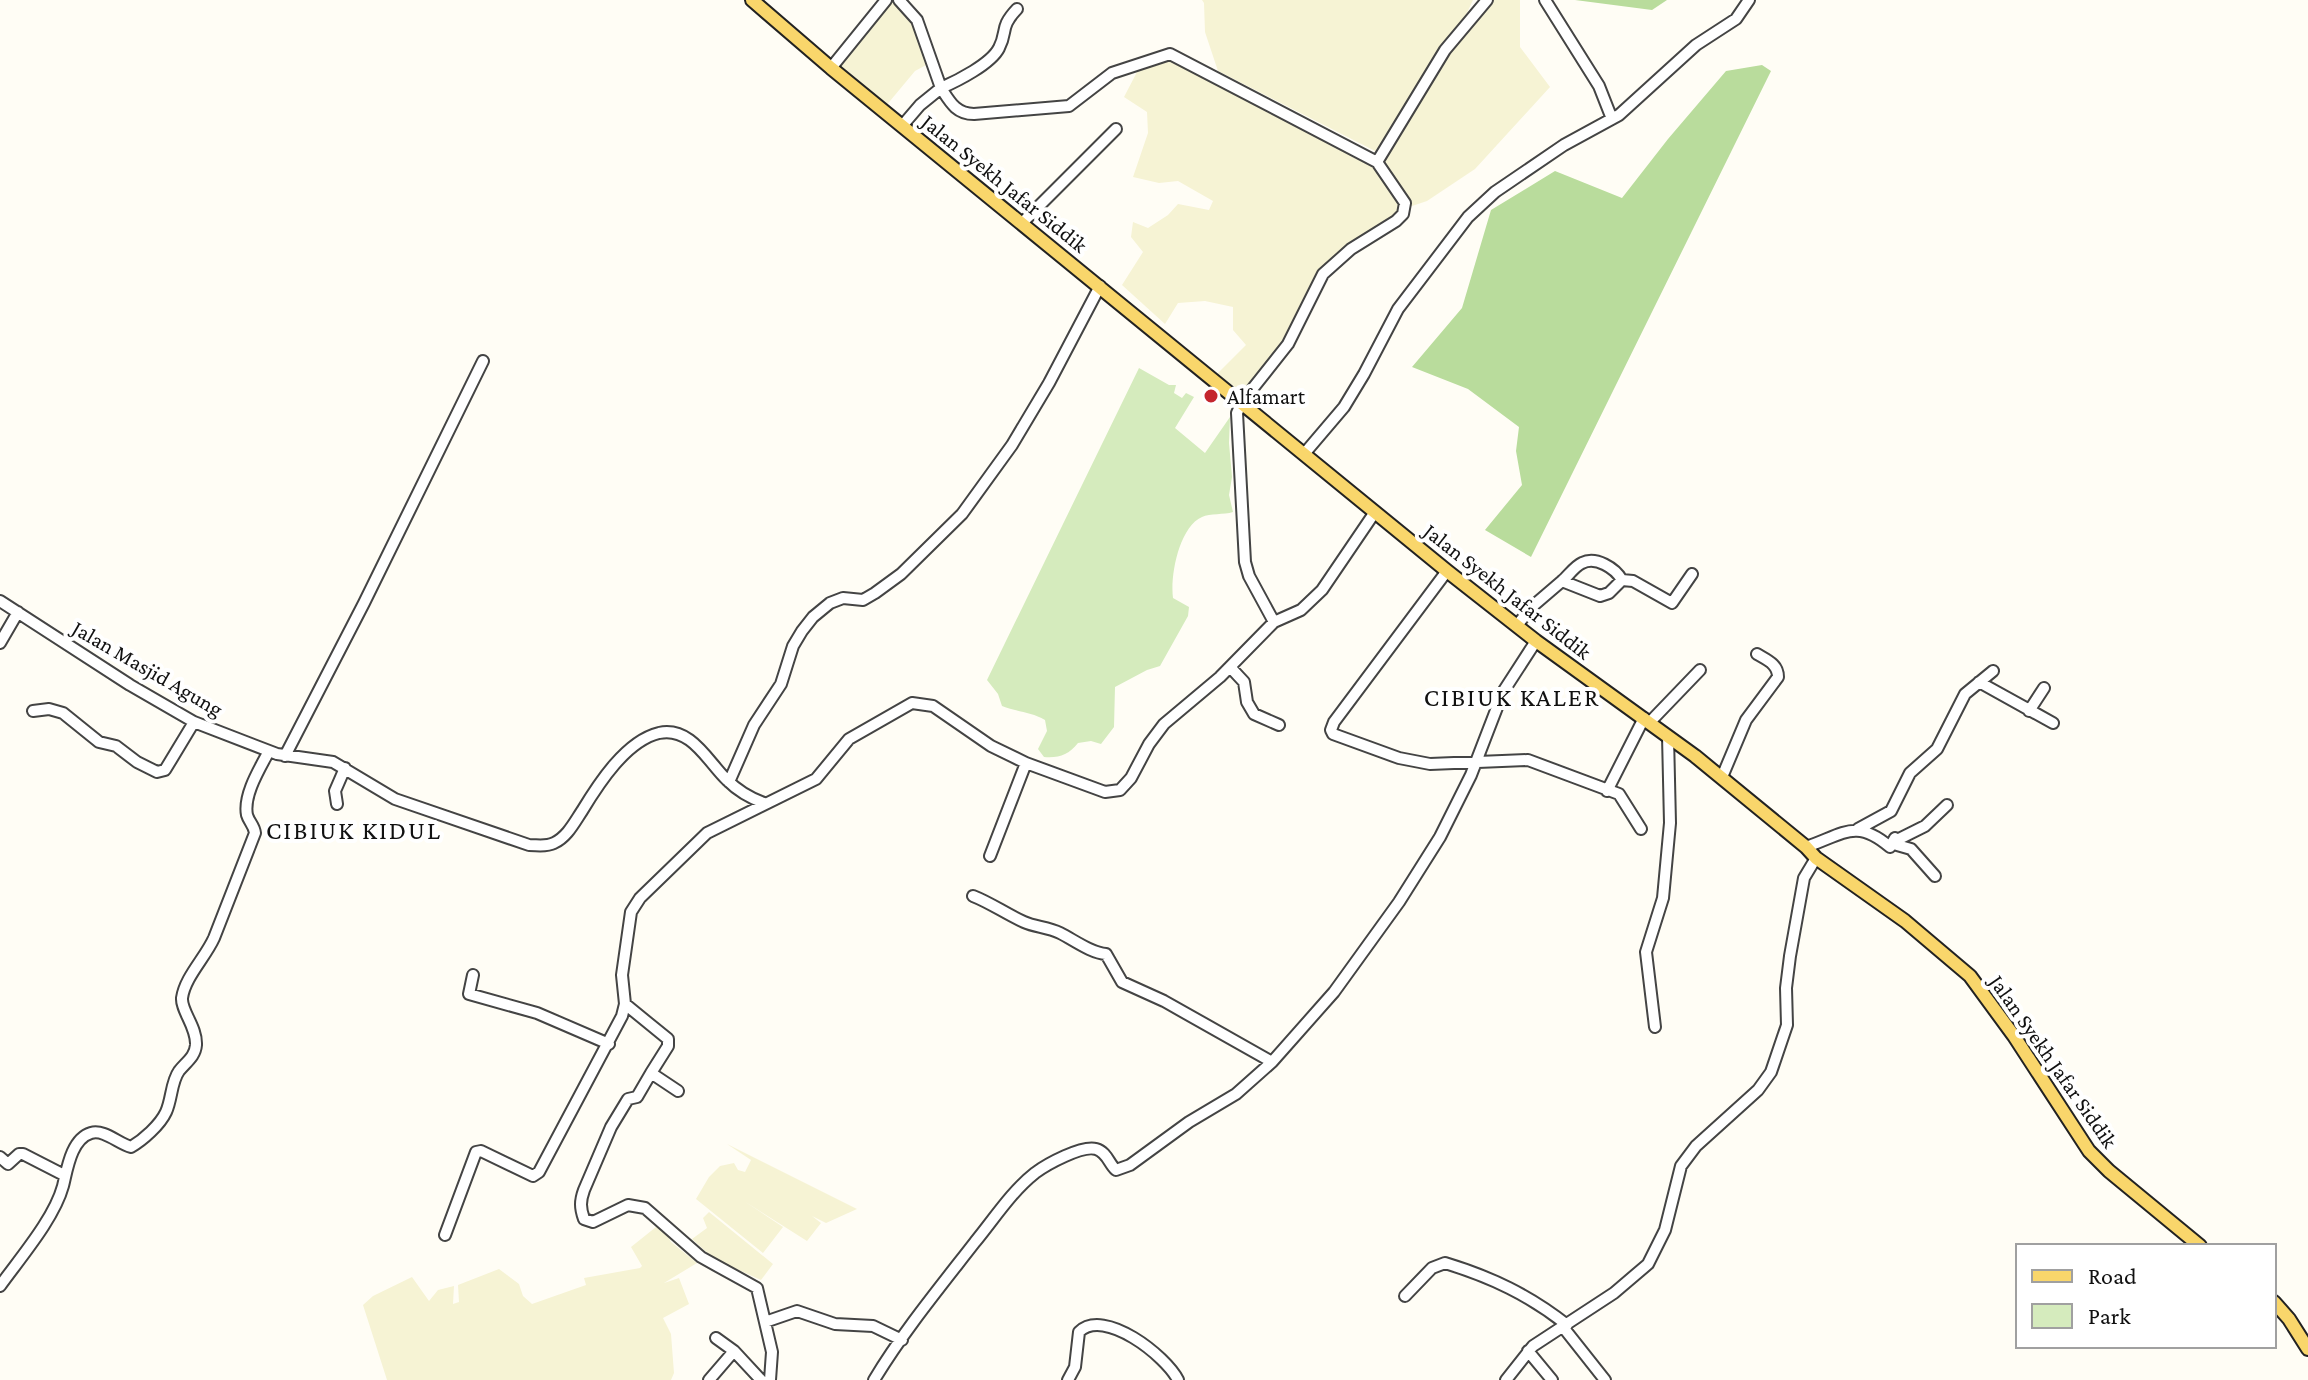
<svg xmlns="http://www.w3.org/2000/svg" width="2308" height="1380" font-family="'Crimson Pro',serif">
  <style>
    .farmland { fill: #f6f3d4 }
    .green { fill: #d5ebbd }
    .forest { fill: #b9dc9c }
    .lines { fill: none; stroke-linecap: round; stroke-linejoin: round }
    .minor-casing { stroke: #444; stroke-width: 14 }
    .major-casing { stroke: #222; stroke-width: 16 }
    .minor { stroke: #fff; stroke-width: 10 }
    .major { stroke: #f9d66b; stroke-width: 12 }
    .poi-dot { fill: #c4262e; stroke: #fff; stroke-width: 3 }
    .labels { text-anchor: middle; stroke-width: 8; stroke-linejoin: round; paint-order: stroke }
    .street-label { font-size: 22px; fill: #111; stroke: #fff }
    .poi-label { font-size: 22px; fill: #111; stroke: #fff; text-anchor: start }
    .quarter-label { font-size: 26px; letter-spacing: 2px; fill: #111; stroke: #fff }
  </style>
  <rect width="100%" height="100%" fill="#fffdf5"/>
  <path class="farmland" d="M885,0H898L921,28L928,64L915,71L885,107L831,69Z
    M1202,0H1473L1459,30L1487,0H1520V47L1550,87L1475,169L1427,201L1406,208L1323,274L1279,357L1242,402L1217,374L1246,345L1233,330V307L1205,301L1178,303L1165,324L1122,285L1143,252L1131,237L1133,222L1148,228L1168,215L1178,204L1209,210L1213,201L1178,181L1159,183L1133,177L1148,133L1147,112L1124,97L1137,72L1117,71L1170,54L1377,162L1381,154L1218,71L1205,32L1204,3Z
    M727,1144L857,1209L826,1223L812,1216L821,1223L807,1241L744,1201L783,1227L763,1253L696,1199L709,1177L720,1166L734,1163L738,1170L745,1172L751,1160Z
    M709,1212L773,1264L761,1280L714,1259L692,1239L707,1228L703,1218Z
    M661,1223L671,1242L697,1263L664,1283L679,1278L689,1304L663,1318L671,1334L674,1373L671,1380H387L363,1305L373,1296L412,1277L429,1301L438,1290L454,1286L453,1304L459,1302L458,1285L499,1269L519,1284L523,1296L532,1304L586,1285L584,1278L640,1268L642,1266L631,1247Z"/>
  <path class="green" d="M1139,368L1169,385H1176L1174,393L1182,398L1186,393L1194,397L1175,428L1205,453L1230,417L1229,443L1232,477L1229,495L1233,512C1224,515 1210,513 1202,517C1179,527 1170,576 1173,598L1189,607L1188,616L1160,666L1147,670L1115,687L1114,727L1101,744L1091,741L1078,743C1068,755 1060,758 1044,757L1038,749L1047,731L1045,720C1031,712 1017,712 1002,706L998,694L987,680Z"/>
  <path class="forest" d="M1575,0H1667L1652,10Z
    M1762,65L1771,71L1531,557L1485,530L1522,485L1516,451L1519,427L1468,389L1412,367L1462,308L1491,210L1555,171L1622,198L1668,139L1726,71Z"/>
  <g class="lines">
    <g class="minor-casing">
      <path id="minor" d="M899,0L917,20L941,88L920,105L902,126
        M1545,0L1599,86L1612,119
        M1017,9C999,28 1008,31 999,48C991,64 957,81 941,88C950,102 956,114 974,114L1069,106L1112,73L1170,54L1377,162
        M831,68L886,0
        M1022,223L1116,129
        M1304,454L1344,407L1364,374L1398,309L1468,217L1495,192L1564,145L1619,115L1696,45L1736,19L1749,0
        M1447,571L1334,722L1331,730L1333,734L1399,758L1430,764L1528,760L1619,794L1641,829
        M1562,581C1568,576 1575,566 1582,563C1596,556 1615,568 1622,580
        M0,601L130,685L194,722L277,754L333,762L395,799L529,845C538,845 546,847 554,843C567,837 574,823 582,811C599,783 626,741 659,733C691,726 708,762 727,780C737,790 750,798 764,803
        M1274,622L1249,576L1245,562L1237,413L1242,402L1288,344L1323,274L1351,249L1396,221L1403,214L1405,203L1377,162L1445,50L1487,0
        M1517,625L1534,605L1562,581L1600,596L1609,593L1622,580L1633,581L1672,603L1692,574
        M0,643L18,612
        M1230,667L1244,682L1247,702L1254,714L1279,725
        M1979,682L2053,723
        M33,711L49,709L63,713L99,742L116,746L137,762L157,772L165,770L194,722
        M2029,711L2044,688
        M1650,722L1700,670
        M285,756L364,603L483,361
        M1722,777L1746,720L1778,677C1778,664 1767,660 1757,654
        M729,782L754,725L781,684L793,646L802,631L813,617L830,603L843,598L863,600L875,593L901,574L962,514L1012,445L1049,383L1100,286
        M1607,791L1644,718
        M337,804L335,791L345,768
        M1858,829L1891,811L1910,773L1937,749L1965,694L1993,671
        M1895,841L1925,826L1947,805
        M1806,847C1844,834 1856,818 1890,847L1895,838L1897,845L1911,849L1935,876
        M990,856L1026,763
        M973,896C991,903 1006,914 1024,922C1035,927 1048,927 1060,933C1074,940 1091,953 1106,954L1122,982L1164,1001L1272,1062
        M473,975L469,994L537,1013L609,1044
        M625,1004L668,1039V1046L651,1073L678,1091
        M1655,1027L1646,952L1663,898L1670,823L1668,736
        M651,1073L637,1097L628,1099L611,1127L584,1190C580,1201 580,1208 584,1219L593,1222L628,1205L645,1208L701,1257L757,1288L772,1352L770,1380
        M0,1157L8,1164L19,1154H23L64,1175
        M445,1235L476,1152L481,1151L533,1176L539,1172L622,1016L625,1004L622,975L631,912L640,898L707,833L816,779L849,739L912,703L933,706L991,746L1026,763L1105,792L1120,790L1131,778L1149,744L1164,724L1220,677L1274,622L1301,610L1322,590L1375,512
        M0,1286C20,1258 54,1219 63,1186C67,1170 71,1139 91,1133C104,1129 119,1144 131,1147C143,1140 160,1125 166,1112C172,1099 171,1082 179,1071C186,1062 195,1057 196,1045C197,1027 181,1011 182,998C185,977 205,958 214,938L255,833C254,825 249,822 247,815C243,795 260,768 269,751
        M1405,1296L1432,1268L1445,1263C1491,1277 1529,1295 1567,1325
        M765,1322L797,1311L835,1324L873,1326L902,1340
        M1563,1327L1605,1380
        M716,1338L734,1351L761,1380
        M1528,1351L1552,1380
        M709,1380L734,1351
        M874,1380C903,1332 940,1287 975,1242C994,1219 1011,1192 1035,1173C1047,1164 1082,1145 1096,1149C1107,1152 1109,1164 1116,1170L1130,1165L1189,1122L1236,1094L1272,1062L1334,992L1399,902L1440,837L1471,775L1503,692L1536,641
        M1068,1380L1075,1367L1079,1332C1104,1307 1166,1356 1178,1380
        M1506,1380L1533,1346L1614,1293L1648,1264L1665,1230L1681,1166L1696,1146L1758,1090L1771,1072L1787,1025L1786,988L1790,956L1804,878L1816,858"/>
    </g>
    <g class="major-casing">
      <path id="major" d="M752,0L831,68L1447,571L1536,641L1695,756L1806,847L1816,858L1905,921L1970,976L2014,1036L2089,1151L2109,1171L2200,1246
        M2274,1302L2289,1319L2308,1349"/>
    </g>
    <use href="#minor" class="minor"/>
    <use href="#major" class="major"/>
  </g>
  <circle class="poi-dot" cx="1211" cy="396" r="8"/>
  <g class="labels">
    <g class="street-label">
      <text transform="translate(1005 183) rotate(39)" y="8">Jalan Syekh Jafar Siddik</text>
      <text transform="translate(1508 591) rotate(38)" y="8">Jalan Syekh Jafar Siddik</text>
      <text transform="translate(148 668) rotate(30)" y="8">Jalan Masjid Agung</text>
      <text transform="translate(2054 1061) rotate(55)" y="8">Jalan Syekh Jafar Siddik</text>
    </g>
    <g class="poi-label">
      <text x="1227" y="404">Alfamart</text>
    </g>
    <g class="quarter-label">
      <text x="1512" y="706">CIBIUK KALER</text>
      <text x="354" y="839">CIBIUK KIDUL</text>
    </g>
  </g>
  <rect x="2016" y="1244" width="260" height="104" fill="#ffffff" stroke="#a0a0a0" stroke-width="2"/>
  <rect x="2032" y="1270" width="40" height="12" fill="#f9d66b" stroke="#a0a0a0" stroke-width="2"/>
  <text x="2088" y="1284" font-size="24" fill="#111111">Road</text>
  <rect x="2032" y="1304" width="40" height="24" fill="#d5ebbd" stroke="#a0a0a0" stroke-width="2"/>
  <text x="2088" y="1324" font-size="24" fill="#111111">Park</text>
</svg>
